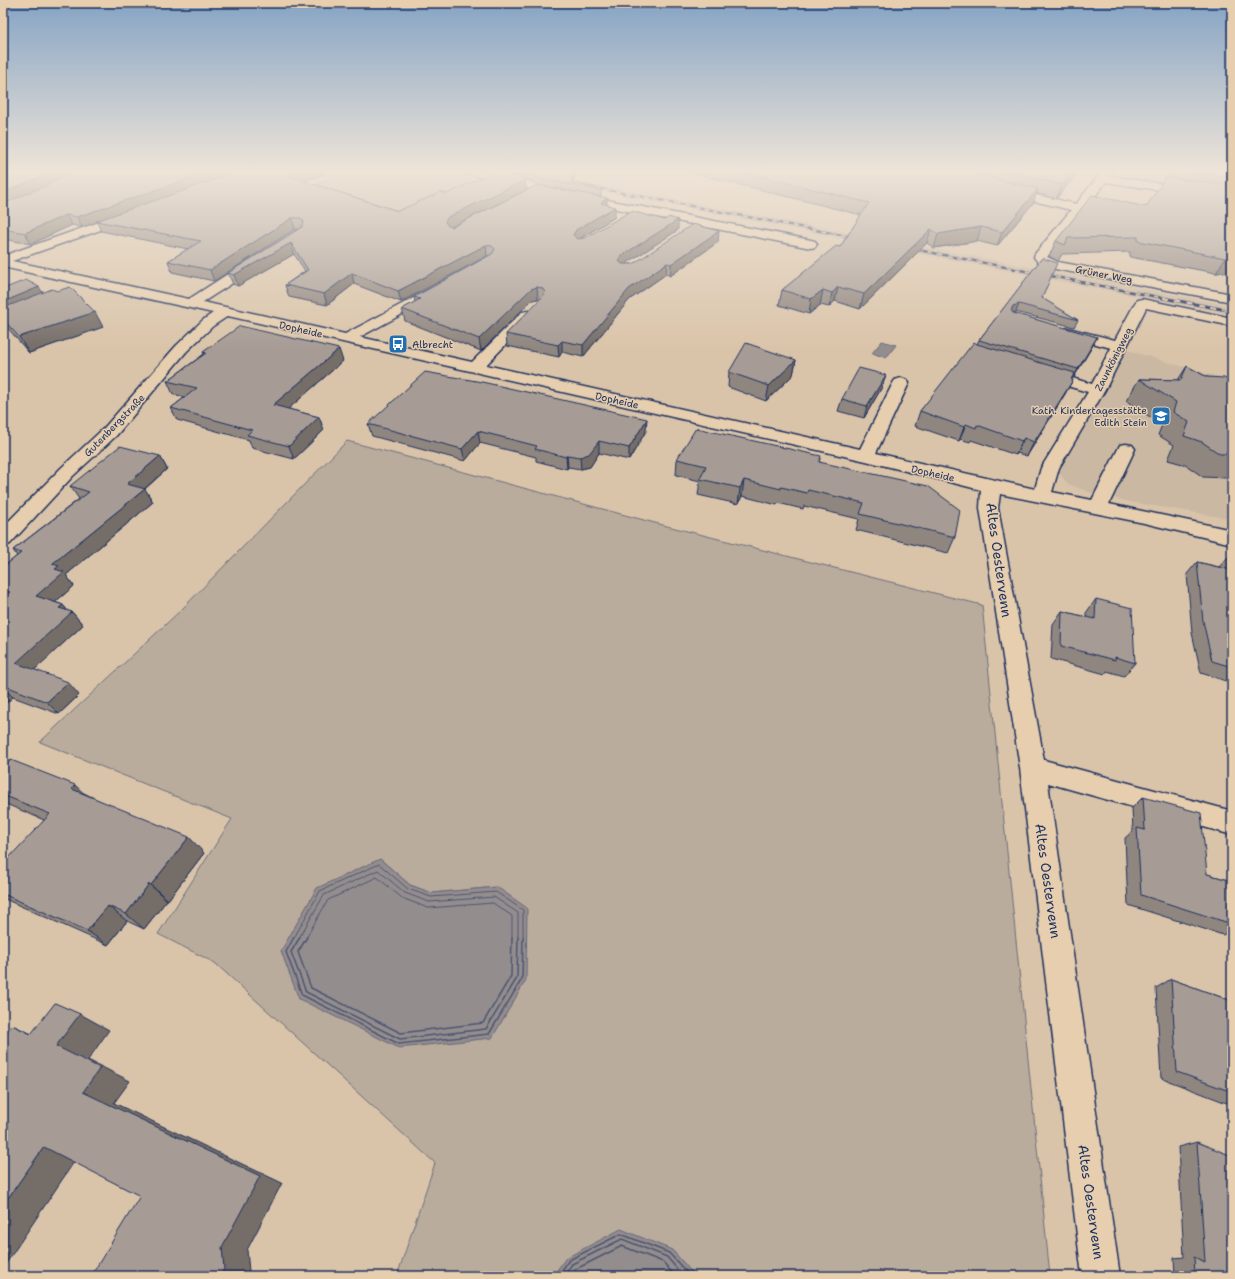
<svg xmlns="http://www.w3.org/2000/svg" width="1235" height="1279" font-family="'Shantell Sans',sans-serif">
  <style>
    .built { fill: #cbb8a3 }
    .green { fill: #baac9c; stroke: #6a6e7d; fill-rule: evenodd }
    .water { fill: #948d8e; stroke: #64677b }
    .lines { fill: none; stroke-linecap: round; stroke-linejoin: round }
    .shore-far1 { stroke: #4b5571; stroke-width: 1 }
    .shore { stroke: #4b5571; stroke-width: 1.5 }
    .minor-casing { stroke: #1b2f5e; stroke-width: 3 }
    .minor { fill: #e6ceae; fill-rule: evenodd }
    .rail-far1-casing { stroke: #1b2f5e; stroke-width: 2.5 }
    .rail-casing { stroke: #1b2f5e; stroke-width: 3 }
    .rail-far1 { stroke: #e6ceae; stroke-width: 1.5; stroke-dasharray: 5; stroke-linecap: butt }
    .rail { stroke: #e6ceae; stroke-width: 2; stroke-dasharray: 6; stroke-linecap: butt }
    .wall { fill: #908680; stroke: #1b2f5e; fill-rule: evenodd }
    .shaded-wall { fill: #756d68; stroke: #1b2f5e }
    .building { fill: #a79c95; stroke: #1b2f5e }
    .labels { text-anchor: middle; stroke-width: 3; stroke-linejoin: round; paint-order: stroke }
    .far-street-label { font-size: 10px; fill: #1b2f5e; stroke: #e6ceae }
    .far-poi-label { font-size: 10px; fill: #1b2f5e; stroke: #e6ceae; text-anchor: start }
    .near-street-label { font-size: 14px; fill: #1b2f5e; stroke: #e6ceae }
  </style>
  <rect width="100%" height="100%" fill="#dac4a9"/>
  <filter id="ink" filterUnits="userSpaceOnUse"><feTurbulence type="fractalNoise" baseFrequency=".025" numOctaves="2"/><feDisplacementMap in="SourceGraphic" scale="8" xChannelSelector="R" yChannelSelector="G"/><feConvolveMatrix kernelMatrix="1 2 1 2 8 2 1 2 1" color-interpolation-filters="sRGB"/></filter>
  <g filter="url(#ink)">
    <path class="built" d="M492,170H523L1232,306V315Z
      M1115,170H1232V196L1118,178L1111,175Z
      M1127,350L1232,381V519L1130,502L1088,492L1068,484L1062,477L1059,471Z"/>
    <path class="green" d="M353,170H451L491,178L378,230L311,186Z
      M347,441L655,523L982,605L1050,1276H695L672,1250L566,1258L553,1276H397L435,1163L215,963L158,934L232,819L40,742L181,610ZM380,859L410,885L432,893L497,887L281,951Z"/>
    <path class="water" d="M882,341L896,345L886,358L872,353Z
      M380,859L410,885L432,893L497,887L527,908L526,980L492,1038L399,1048L299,999L281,951L317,888Z
      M621,1229L672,1250L695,1276H553L566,1258Z"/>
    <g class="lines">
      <path class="shore-far1" d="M294,938L320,891L379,864L408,889L431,897L496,892L523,910V938
        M299,938L324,895L378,870L405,893L429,902L494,897L518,913V938
        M306,938L328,900L377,877L402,898L428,908L493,903L512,916V938"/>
      <path class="shore" d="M294,937L286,952L302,995L399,1044L489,1034L522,979L523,937
        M300,937L291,952L306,992L400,1039L486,1029L517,978L518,937
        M307,937L298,952L311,988L401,1033L483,1023L511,976L512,937
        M558,1276L569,1260L621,1234L669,1253L690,1276
        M564,1276L572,1264L622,1239L667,1257L683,1276
        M571,1276L576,1269L622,1246L663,1262L675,1276"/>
      <g class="minor-casing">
        <path id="minor" d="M459,170C486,170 517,173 541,187L811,240L815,241L817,244L815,247L811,248L537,193L520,185L464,173Z
          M1103,170H1114L1110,176L1232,195V201L1106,182L1047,257L1058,262L1232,294V302L1055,269C1046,267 1039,265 1034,257L1035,254L1071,210L1001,193L999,191L1001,189L1005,188L1076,204Z
          M128,212L132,213L134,216L132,219L12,261L189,299L251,259H261L263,262L261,265L203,302L345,334L440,284L445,285L447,288L445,291L360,337L472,362L522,312L527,311L532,312L534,315L532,318L486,365L860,449L893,383L895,380L901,378L907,380L909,383L876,453L1035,489L1041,468L1088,392L1036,377L1034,374L1036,371L1042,369L1092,384L1111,348L1063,335L1061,332L1063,329L1068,328L1115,340L1135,303L1137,300L1142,299L1232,318V326L1146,308L1105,390L1059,468L1052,492L1092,500L1120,445L1126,444L1132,445L1135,449L1109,504L1232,530V544L1144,523L1000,494L998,508L1044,760L1232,811V835L1048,783L1120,1276H1082L1020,768L980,508L981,490L866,461L228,316L213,326L186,352L116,436L73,476L10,544L3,546V527L61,468L104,428L176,346L203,320L213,313L3,267V256Z"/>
      </g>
      <use href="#minor" class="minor"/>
      <g class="rail-far1-casing">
        <path id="rail-far1" d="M507,170L523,173
          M566,182L857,238
          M908,248L1168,299"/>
      </g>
      <g class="rail-casing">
        <path id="rail" d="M1163,298L1232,311"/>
      </g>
      <use href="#rail-far1" class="rail-far1"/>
      <use href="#rail" class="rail"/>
    </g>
    <path class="wall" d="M3,170L325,174L304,181L398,211L447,194L517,176L512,174V170H576L573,182L601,190V197L607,205L615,217L580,239L678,230L625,264H633L718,242L670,276L666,274L629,300L583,357L562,352L559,357L507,346L506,334L541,299H538L532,300L481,351L405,321L402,309L415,302L414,297L489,256H487L401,302L354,284L327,305L289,297L285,285L305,271L294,254L238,286L233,284L228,273L298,229H295L214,281L172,272L168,261L188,249L101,231L97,222L82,227L72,225L31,244L3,239ZM521,177L541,186L585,194L451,227L526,190L525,180Z
      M681,170H823L822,171H823L825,170H1080L1056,199L1036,193L1033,203L997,246L977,241L934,248L927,243L860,309L835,301L829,307L820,305L809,314L779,305L782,290L840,247L861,215Z
      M1171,170H1232V271L1216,273L1130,257V252L1062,254L1058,261L1049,256L1056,241L1146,207L1167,177Z
      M1042,258V298L1078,320L1074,327L1016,312L1012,313H1013L1097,337L1093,345L1074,377H1073L1065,394L1027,456L1017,453L1016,455L971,440L970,442L960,439L959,441L915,426L920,411L977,344L979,340Z
      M3,289L43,292L103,327L29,353L6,326L3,322Z
      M203,352L343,361L288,409L319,417L324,430L294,459L252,448L249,440L177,420L171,408L185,397L173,394L167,381L204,354Z
      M796,360L793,375L766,401L728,387L729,372Z
      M1187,366L1207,377L1232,382V481L1227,478L1203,477L1186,465L1168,460L1174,445L1158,435L1162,425L1126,401L1139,379L1178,380Z
      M886,375L882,387L864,418L838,411L842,399Z
      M368,424L646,431L629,460L599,453L590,467L581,469L568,467L567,469L536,461V457L480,443L465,461L372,436Z
      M160,456L167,469L145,489L153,502L66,575L74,586L55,602L63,605L68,611L72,612L83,625L34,670L79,695L59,714L13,697L3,706V567L17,556L13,550L79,499L70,486Z
      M677,459L820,462L955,537L948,553L856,530L859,519L804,506L803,509L778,503L777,505L742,496L738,504L698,495L700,481L676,475Z
      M1229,556H1232V683L1201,673L1192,633L1187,574L1197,562L1219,567Z
      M1096,599L1135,663L1124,676L1107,671L1105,674L1051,659L1053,624L1062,611L1086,617V613Z
      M3,768L84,793L204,853L168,900H167L144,929L127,921L108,945L7,900L3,898V894L44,820L6,804L3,802Z
      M1143,797L1207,874L1232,881V929L1223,935L1128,905L1125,838L1133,831L1132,808Z
      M1171,979L1232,1001V1105L1161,1078L1156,988Z
      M1197,1142L1232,1276H1175L1174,1258L1184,1257L1178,1147Z"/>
    <path class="shaded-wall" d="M56,170H84L3,205V193Z
      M214,170H242L211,183L96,221L97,222L82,227L77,217Z
      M305,170H324L325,174L291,186L288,176Z
      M574,170H576L572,185L571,182Z
      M811,170H823L810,181Z
      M1074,170H1080L1056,199L1062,185Z
      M525,180L526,190L449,228L445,222L448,217Z
      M1038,189L1033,203L997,246L1002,232Z
      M607,198V209L601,203Z
      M615,207V217L576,241L573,235L576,230Z
      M66,215L72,225L31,244L25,233Z
      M292,218L295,229L214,281L210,270Z
      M678,220V230L621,267L619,261L621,256Z
      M981,227L977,241L934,248L938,234Z
      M931,229L927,243L860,309L864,294Z
      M719,231L718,242L670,276L671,264Z
      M291,243L294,254L238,286L234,275Z
      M486,245L487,256L401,302L398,291Z
      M1232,257V271L1216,273L1225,258Z
      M667,263L666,274L629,300L583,357V345L629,289Z
      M352,273L354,284L327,305L324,294Z
      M39,287L45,296L3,314V302Z
      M537,287L538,299L532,300L481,351L479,339L531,289Z
      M838,287L835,301L829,307L832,293Z
      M823,290L820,305L809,314L811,299Z
      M1019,304L1016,312L1010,313L1013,306Z
      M95,312L103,327L29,353L19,337Z
      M1097,337L1093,345L1074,377L1078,369Z
      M562,341V352L559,357L558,345Z
      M339,349L343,361L278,418L273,405Z
      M796,360L793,375L766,401L769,386Z
      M886,375L882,387L864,418L867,406Z
      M1073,380L1065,394L1027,456L1034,442Z
      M319,417L324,430L294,459L289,446Z
      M647,419L646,431L629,460V448Z
      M966,424L960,439L959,441L964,427Z
      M478,431L480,443L465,461L462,449Z
      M1024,438L1017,453L1016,455L1022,441Z
      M599,441V453L590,467L581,469L580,457Z
      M567,455L568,467L567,469L566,457Z
      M160,456L167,469L135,497L127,484Z
      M744,480L742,496L738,504L740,488Z
      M145,489L153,502L66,575L74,586L47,609L36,596L55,569L52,564Z
      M63,605L70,614L72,612L83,625L28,676L16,663L59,608Z
      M68,682L79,695L59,714L47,702Z
      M3,687L13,697L3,706Z
      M75,785L94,803L72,789Z
      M189,837L204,853L168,900L151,885Z
      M149,884L167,900L144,929L126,914Z
      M108,906L127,921L108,945L87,931Z
      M80,1014L109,1030L88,1060L130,1081L114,1103L282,1183L247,1250L249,1271L247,1276H220L83,1092L31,1034L12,1025L45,1040Z
      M44,1147L78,1156L3,1268V1205Z"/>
    <path class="building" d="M3,170H56L3,193Z
      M82,170H214L77,217L66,215L25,233L3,229V204Z
      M240,170H305L288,176L398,211L441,192L447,194L495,171L519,176L525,180L448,217L445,222L448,226L452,227L537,185L607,198L601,203L615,207L576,230L573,235L577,239L585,238L631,211L665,220L669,217L678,220L621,256L619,261L622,264H633L693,224L719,231L671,264L667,263L629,289L583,345L562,341L558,345L506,334L543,296L545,292L542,288L537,287L531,289L479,339L402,309L420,299L414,297L492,254L495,249L492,246L486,245L398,291L352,273L324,294L285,285L308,270L291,243L234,275L228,273L302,227L304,222L301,218H292L210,270L168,261L201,241L96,221L217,179Z
      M518,170H574L571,182L601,190L541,179Z
      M735,170H814L815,171H823L825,170H959L1038,189L1002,232L981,227L938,234L931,229L864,294L838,287L832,293L823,290L811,299L782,290L836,246L840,247L869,203Z
      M1002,170H1074L1062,185Z
      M1181,170H1232V178Z
      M1166,177L1232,186V257L1225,258L1138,241V237L1068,238L1065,245L1056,241L1092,195L1146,207Z
      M1042,258L1057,263L1042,298L1078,320L1019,304L1013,306L1011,310L1013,313L1097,337L1078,369L979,340Z
      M26,280L39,287L3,302V289Z
      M70,287L95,312L19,337L3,319V308L52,289L57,291Z
      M240,326L339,349L273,405L319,417L289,446L247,435L252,430L171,408L197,388L167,381L206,353L203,352Z
      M974,342L977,344L1075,373L1071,379L1073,380L1034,442L1024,438L1022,441L977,425L976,428L966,424L964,427L920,411Z
      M746,343L796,360L769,386L729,372Z
      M1187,366L1207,377L1224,378L1232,382V454H1220L1202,442L1184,436L1189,422L1173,412L1176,402L1139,379L1181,380Z
      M859,368L886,375L867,406L842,399Z
      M425,372L482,382L647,419L629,448L599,441L589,454L580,457L567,455L566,457L535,449L537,446L478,431L462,449L368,424Z
      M696,428L821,456L819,462L928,486L960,510L955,537L860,514L864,503L808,490L807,493L781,487V489L744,480L740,488L700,479L706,466L677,459Z
      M120,446L160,456L127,484L145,489L52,564L59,566L55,569L64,572L36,596L63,605L59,608L72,612L16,663L68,682L47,702L3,685V598L10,592L3,590V567L21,553L13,550L89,492L70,486Z
      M1229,556H1232V667L1212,661L1203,621L1197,562L1231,570Z
      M1096,599L1132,608L1135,663L1115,657V660L1061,646L1062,611L1095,619Z
      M11,760L75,785L72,789L189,837L151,885L149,884L126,914L108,906L87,931L3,894V864L50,814L3,795V768Z
      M1143,797L1201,813L1207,874L1232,881V924L1141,895L1137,828L1145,830Z
      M1171,979L1232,1001V1092L1177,1072Z
      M55,1003L80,1014L56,1046L100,1068L83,1092L260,1176L222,1247L224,1269L220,1276H91L140,1196L44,1147L3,1205V1036L12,1025L31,1034Z
      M1197,1142L1232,1156V1276H1195L1194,1257L1205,1262Z"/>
  </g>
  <linearGradient id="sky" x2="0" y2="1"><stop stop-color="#86a4c4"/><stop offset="0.49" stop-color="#eee4d8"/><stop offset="1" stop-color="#eee4d8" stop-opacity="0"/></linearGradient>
  <rect width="1235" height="349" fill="url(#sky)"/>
  <defs>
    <g id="bus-square" transform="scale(1)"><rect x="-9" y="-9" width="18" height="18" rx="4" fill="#1f6fb2" stroke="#e6ceae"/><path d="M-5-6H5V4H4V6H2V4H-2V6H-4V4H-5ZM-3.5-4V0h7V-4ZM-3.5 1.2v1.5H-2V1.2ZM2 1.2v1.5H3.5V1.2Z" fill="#fff"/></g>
    <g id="school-square" transform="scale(1)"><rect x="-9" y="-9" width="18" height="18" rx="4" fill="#1f6fb2" stroke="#e6ceae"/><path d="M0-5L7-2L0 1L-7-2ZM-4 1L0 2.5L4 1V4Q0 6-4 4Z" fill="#fff"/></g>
  </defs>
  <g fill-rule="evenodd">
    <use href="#bus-square" x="398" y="344"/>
    <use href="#school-square" x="1161" y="416"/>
  </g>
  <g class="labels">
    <g class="far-street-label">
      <text transform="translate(1104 274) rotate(11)" y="4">Grüner Weg</text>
      <text transform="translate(301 329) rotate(13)" y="4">Dopheide</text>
      <text transform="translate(1113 359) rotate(-63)" y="4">Zaunkönigweg</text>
      <text transform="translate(617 400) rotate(13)" y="4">Dopheide</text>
      <text transform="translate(114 425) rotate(-46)" y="4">Gutenbergstraße</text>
      <text transform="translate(933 473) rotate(13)" y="4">Dopheide</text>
    </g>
    <g class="far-poi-label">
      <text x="412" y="348">Albrecht</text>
      <text x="1147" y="414" text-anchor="end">Kath. Kindertagesstätte<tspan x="1147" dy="12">Edith Stein</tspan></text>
    </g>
    <g class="near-street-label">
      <text transform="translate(999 560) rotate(82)" y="5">Altes Oestervenn</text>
      <text transform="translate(1048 881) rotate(82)" y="5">Altes Oestervenn</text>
      <text transform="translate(1091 1202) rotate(82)" y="5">Altes Oestervenn</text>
    </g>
  </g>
  <rect width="1235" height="1279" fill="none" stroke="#e6ceae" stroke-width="16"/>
  <rect x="8" y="8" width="1219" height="1263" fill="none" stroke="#1b2f5e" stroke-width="1.5" filter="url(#ink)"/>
</svg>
